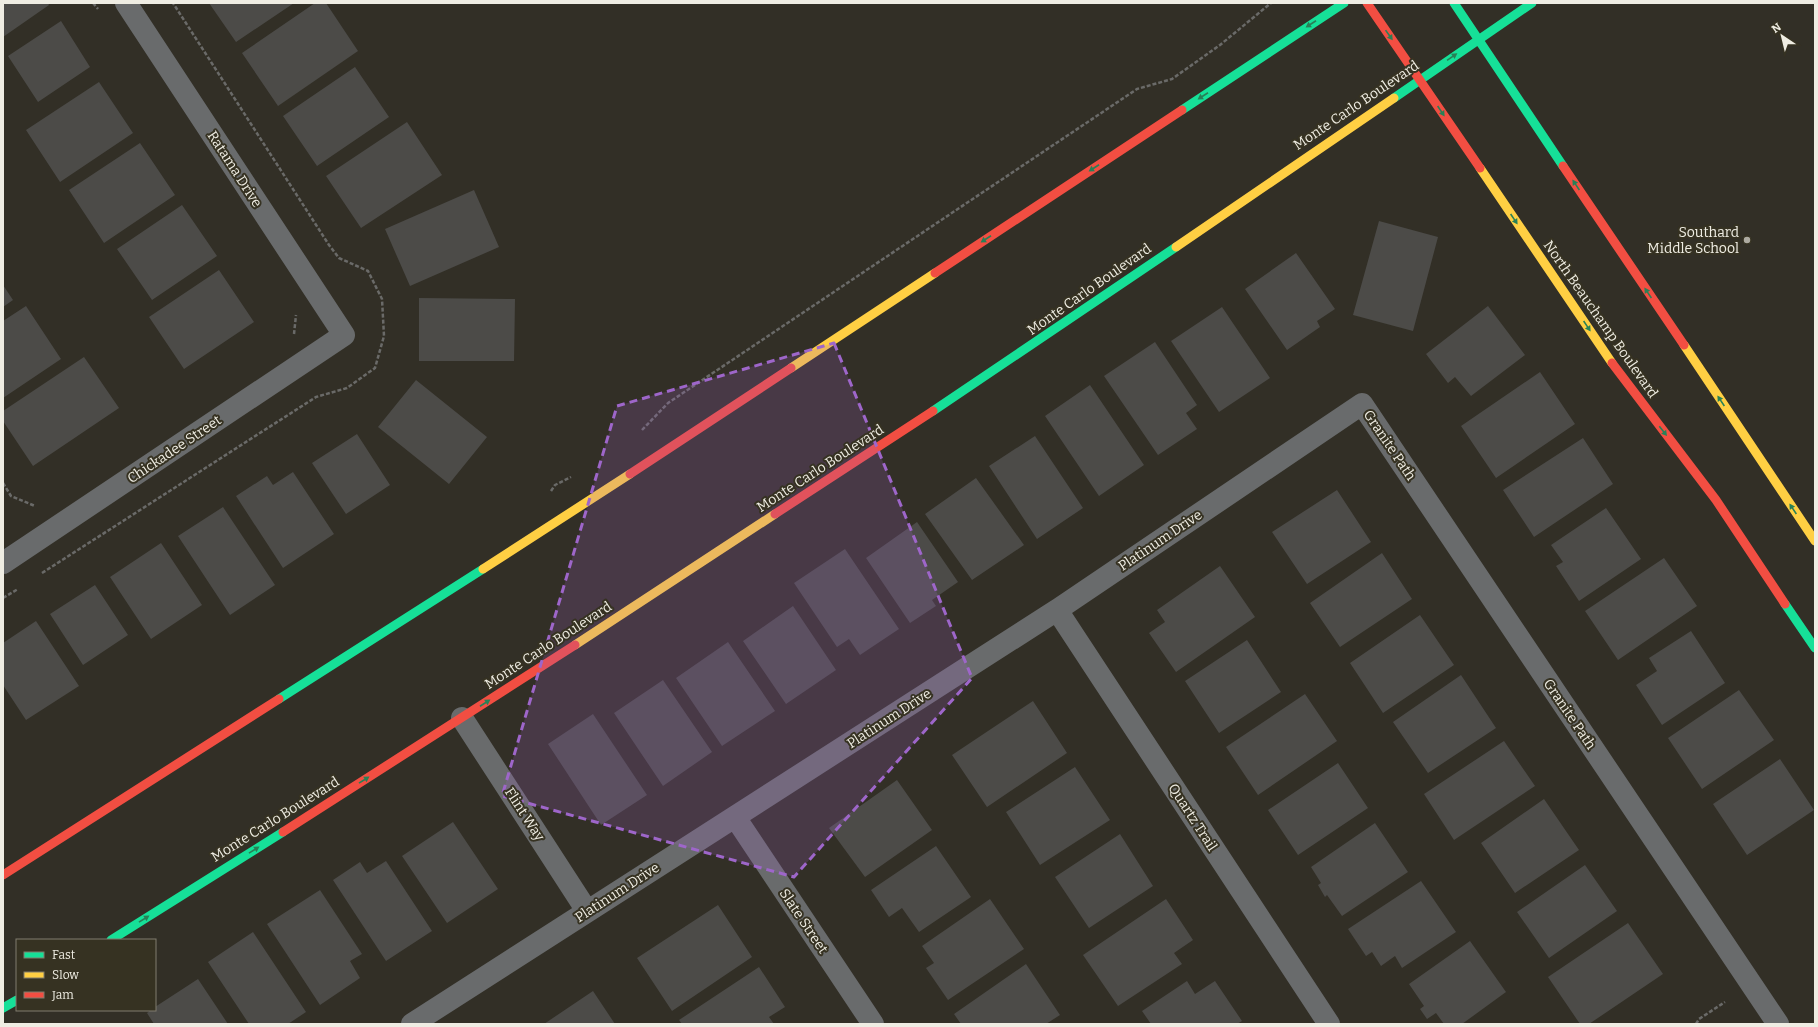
<svg xmlns="http://www.w3.org/2000/svg" width="1818" height="1027" font-family="Bitter,serif">
  <style>
    .building { fill: #4c4b48 }
    .lines { fill: none; stroke-linecap: round; stroke-linejoin: round }
    .path { stroke: #6a6a68; stroke-width: 2.5; stroke-dasharray: 4 2; stroke-linecap: butt }
    .street { stroke: #696b6c; stroke-width: 22 }
    .fast { stroke: #16e098; stroke-width: 9 }
    .slow { stroke: #ffcf43; stroke-width: 9 }
    .jam { stroke: #f24e42; stroke-width: 9 }
    .oneway { fill: #288057 }
    .marked { fill: #9e66ca; fill-opacity: 0.2; stroke: #9e66ca; stroke-width: 3; stroke-dasharray: 8 5; stroke-linejoin: round }
    .poi-dot { fill: #adaaa1; stroke: #363222; stroke-width: 1.5 }
    .labels { text-anchor: middle; stroke-width: 4; stroke-linejoin: round; paint-order: stroke }
    .street-label { font-size: 14px; fill: #efede3; stroke: #363222 }
    .poi-label { font-size: 14px; fill: #efede3; stroke: #363222; text-anchor: end }
  </style>
  <rect width="100%" height="100%" fill="#322f26"/>
  <path class="building" d="M3,3H48L49,5L3,37Z
    M209,3H294L236,42Z
    M315,3H326L358,51L278,106L242,53Z
    M61,21L90,67L38,102L8,56Z
    M355,67L389,117L317,166L283,116Z
    M99,82L133,133L60,182L26,130Z
    M407,122L442,175L361,228L326,176Z
    M140,143L175,195L104,243L69,190Z
    M474,190L499,247L410,286L385,229Z
    M182,205L217,256L152,300L117,249Z
    M1379,221L1438,237L1413,331L1353,315Z
    M1296,253L1335,309L1317,321L1320,327L1287,350L1245,289Z
    M219,270L254,322L184,369L149,317Z
    M3,285L13,300L3,307Z
    M419,298L515,299L514,361H419Z
    M26,306L61,359L3,398V321Z
    M1488,306L1525,355L1471,396L1455,377L1448,383L1426,354Z
    M1222,307L1270,378L1219,412L1171,341Z
    M1155,342L1197,405L1186,413L1197,429L1158,455L1104,376Z
    M84,357L119,408L33,466L3,421V411Z
    M1540,372L1575,424L1496,478L1461,426Z
    M416,380L487,437L449,484L378,427Z
    M1090,385L1144,465L1099,496L1045,416Z
    M357,434L390,485L346,514L312,463Z
    M1035,436L1083,508L1037,539L989,466Z
    M1583,438L1613,484L1534,537L1503,490Z
    M293,472L334,534L283,568L236,496L267,476L273,485Z
    M976,478L1024,545L972,580L925,514Z
    M1337,490L1371,542L1307,584L1272,532Z
    M223,507L275,585L230,615L178,536Z
    M1606,508L1641,559L1579,601L1556,566L1563,562L1551,545Z
    M917,522L958,582L932,600L936,606L910,623L866,558Z
    M161,543L202,605L151,639L110,577Z
    M845,549L899,629L860,655L849,639L837,647L794,583Z
    M1382,553L1412,599L1340,647L1310,603Z
    M1664,558L1697,606L1618,660L1585,611Z
    M1220,566L1255,617L1176,672L1149,633L1165,622L1157,610Z
    M95,585L128,635L83,665L50,614Z
    M793,606L836,670L786,704L743,641Z
    M1420,615L1454,665L1383,713L1350,663Z
    M36,621L79,686L26,720L3,685V643Z
    M1691,631L1725,683L1662,725L1636,685L1657,671L1649,658Z
    M1247,640L1281,692L1219,733L1185,681Z
    M728,642L775,711L722,746L676,678Z
    M1461,675L1496,728L1428,773L1393,722Z
    M663,680L712,752L663,786L614,713Z
    M1739,690L1774,740L1702,789L1668,738Z
    M1305,694L1337,741L1258,795L1226,747Z
    M1033,701L1067,753L987,807L952,755Z
    M593,714L647,795L601,825L548,744Z
    M1504,741L1535,786L1454,840L1424,794Z
    M1780,759L1814,810L1747,855L1713,804Z
    M1338,763L1368,808L1298,855L1268,810Z
    M1075,767L1110,820L1040,865L1006,812Z
    M897,780L932,830L865,877L829,828Z
    M1544,799L1579,850L1515,893L1481,843Z
    M453,822L498,889L447,923L402,856Z
    M1375,823L1408,872L1342,916L1327,895L1325,897L1318,885L1321,883L1311,867Z
    M1120,834L1153,886L1089,928L1055,877Z
    M936,846L971,897L919,932L902,908L889,917L871,890Z
    M386,861L432,931L386,961L333,880L360,862L367,873Z
    M1585,865L1617,911L1549,958L1517,912Z
    M1421,881L1456,932L1402,968L1395,956L1381,966L1372,952L1366,956L1348,929Z
    M320,890L362,954L350,961L360,978L320,1005L267,924Z
    M990,899L1024,949L948,1000L926,968L934,963L922,946Z
    M1166,899L1193,940L1174,953L1182,964L1118,1006L1083,955Z
    M718,905L752,957L672,1011L637,958Z
    M1628,923L1663,974L1589,1024H1580L1548,977Z
    M253,932L306,1012L288,1024H249L208,962Z
    M1470,941L1506,992L1462,1024H1444L1436,1013L1427,1019L1420,1009L1424,1006L1409,984Z
    M1026,964L1060,1015L1046,1024H961L954,1014Z
    M759,967L785,1007L769,1017L774,1024H682L679,1020Z
    M198,979L228,1024H154L147,1013L151,1010H155V1007Z
    M1187,981L1195,994L1215,981L1242,1021L1237,1024H1151L1142,1011Z
    M593,991L615,1024H544Z"/>
  <g class="lines">
    <path class="path" d="M93,3L98,9
      M294,334L296,315
      M642,430L668,403L1137,89L1172,79L1220,45L1271,3
      M3,483L11,496L35,506
      M551,491L555,485L571,477
      M42,573L316,397L347,388L375,368L384,336L382,299L368,271L339,258L329,245L173,3
      M3,598L18,589
      M1696,1024L1699,1019L1725,1002"/>
    <path class="street" d="M3,563L344,335L126,3
      M1057,610L1329,1024
      M462,718L587,911
      M735,817L873,1024
      M412,1024L1057,610L1362,404L1778,1024"/>
    <path class="fast" d="M1454,3L1563,166
      M1394,98L1532,3
      M1182,110L1344,3
      M933,411L1176,247
      M1785,604L1815,648
      M279,699L483,569
      M111,940L283,832
      M3,1008L17,1000"/>
    <path class="slow" d="M1480,168L1612,363
      M1176,247L1394,98
      M1684,345L1815,541
      M791,368L935,273
      M483,569L630,474
      M575,645L775,514"/>
    <path class="jam" d="M1367,3L1480,168
      M1563,166L1684,345
      M935,273L1182,110
      M1612,363L1716,500L1785,604
      M630,474L791,368
      M775,514L933,411
      M283,832L575,645
      M3,875L279,699"/>
  </g>
  <defs><path id="oneway-solid" d="M-6-.8H1V-3.2L6.5 0L1 3.2V.8H-6Z"/></defs>
  <g class="oneway">
    <use href="#oneway-solid" transform="translate(1311 24) rotate(147)"/>
    <use href="#oneway-solid" transform="translate(1389 35) rotate(55)"/>
    <use href="#oneway-solid" transform="translate(1452 57) rotate(-34)"/>
    <use href="#oneway-solid" transform="translate(1203 96) rotate(147)"/>
    <use href="#oneway-solid" transform="translate(1441 111) rotate(56)"/>
    <use href="#oneway-solid" transform="translate(1094 168) rotate(147)"/>
    <use href="#oneway-solid" transform="translate(1576 185) rotate(-124)"/>
    <use href="#oneway-solid" transform="translate(1514 219) rotate(56)"/>
    <use href="#oneway-solid" transform="translate(986 239) rotate(147)"/>
    <use href="#oneway-solid" transform="translate(1648 293) rotate(-124)"/>
    <use href="#oneway-solid" transform="translate(1587 326) rotate(56)"/>
    <use href="#oneway-solid" transform="translate(1721 401) rotate(-124)"/>
    <use href="#oneway-solid" transform="translate(1663 431) rotate(52)"/>
    <use href="#oneway-solid" transform="translate(1793 509) rotate(-124)"/>
    <use href="#oneway-solid" transform="translate(485 703) rotate(-33)"/>
    <use href="#oneway-solid" transform="translate(364 780) rotate(-32)"/>
    <use href="#oneway-solid" transform="translate(254 850) rotate(-32)"/>
    <use href="#oneway-solid" transform="translate(144 919) rotate(-32)"/>
  </g>
  <path class="marked" d="M834,343L972,678L794,877L502,796L617,406Z"/>
  <circle class="poi-dot" cx="1747" cy="240" r="4"/>
  <g class="labels">
    <g class="street-label">
      <text transform="translate(1356 105) rotate(-34)" y="5">Monte Carlo Boulevard</text>
      <text transform="translate(235 169) rotate(57)" y="5">Ratama Drive</text>
      <text transform="translate(1089 289) rotate(-35)" y="5">Monte Carlo Boulevard</text>
      <text transform="translate(1601 319) rotate(55)" y="5">North Beauchamp Boulevard</text>
      <text transform="translate(1390 445) rotate(56)" y="5">Granite Path</text>
      <text transform="translate(174 449) rotate(-34)" y="5">Chickadee Street</text>
      <text transform="translate(820 468) rotate(-33)" y="5">Monte Carlo Boulevard</text>
      <text transform="translate(1160 540) rotate(-34)" y="5">Platinum Drive</text>
      <text transform="translate(548 645) rotate(-33)" y="5">Monte Carlo Boulevard</text>
      <text transform="translate(1570 714) rotate(56)" y="5">Granite Path</text>
      <text transform="translate(889 718) rotate(-33)" y="5">Platinum Drive</text>
      <text transform="translate(525 814) rotate(57)" y="5">Flint Way</text>
      <text transform="translate(1193 817) rotate(57)" y="5">Quartz Trail</text>
      <text transform="translate(275 819) rotate(-32)" y="5">Monte Carlo Boulevard</text>
      <text transform="translate(617 892) rotate(-33)" y="5">Platinum Drive</text>
      <text transform="translate(804 921) rotate(56)" y="5">Slate Street</text>
    </g>
    <g class="poi-label">
      <text x="1739" y="237">Southard<tspan x="1739" dy="16">Middle School</tspan></text>
    </g>
  </g>
  <rect width="1818" height="1027" fill="none" stroke="#efede3" stroke-width="8"/>
  <rect x="16" y="939" width="140" height="72" fill="#363222" stroke="#807d6f"/>
  <rect x="24" y="952" width="20" height="6" fill="#16e098" stroke="#807d6f"/>
  <text x="52" y="959" font-size="12" fill="#efede3">Fast</text>
  <rect x="24" y="972" width="20" height="6" fill="#ffcf43" stroke="#807d6f"/>
  <text x="52" y="979" font-size="12" fill="#efede3">Slow</text>
  <rect x="24" y="992" width="20" height="6" fill="#f24e42" stroke="#807d6f"/>
  <text x="52" y="999" font-size="12" fill="#efede3">Jam</text>
  <g transform="translate(1782 36) rotate(325)" stroke="#363222" stroke-width="3" paint-order="stroke">
  <path d="M0-3L7 15L0 10L-7 15Z" fill="#efede3"/>
  <text y="-6" font-size="11" font-weight="bold" text-anchor="middle" fill="#efede3">N</text>
  </g>
</svg>
